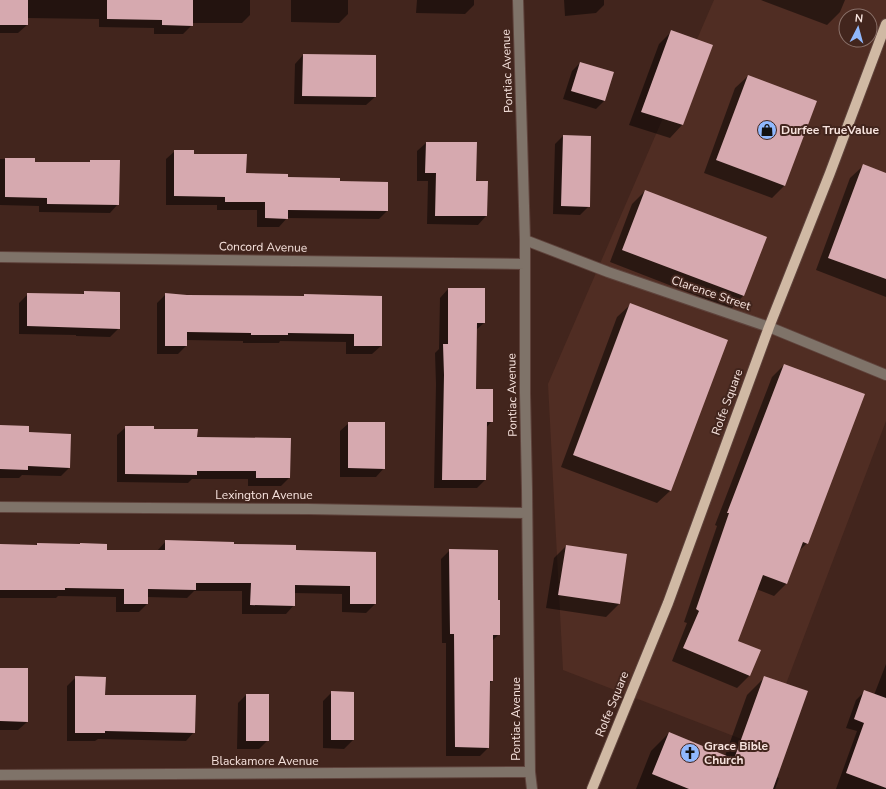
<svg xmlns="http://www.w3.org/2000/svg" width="886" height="789" font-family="'Nunito Sans',sans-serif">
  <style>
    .built { fill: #502d23; fill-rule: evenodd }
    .shadow { fill: #0007 }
    .building { fill: #d6a9af }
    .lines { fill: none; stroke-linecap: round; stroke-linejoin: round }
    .minor-casing { stroke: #5f433c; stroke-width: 12 }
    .major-casing { stroke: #5f433c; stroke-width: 12 }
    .minor { stroke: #7f7369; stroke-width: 10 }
    .major { stroke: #d0b9a4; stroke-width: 10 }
    .labels { text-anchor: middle; stroke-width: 4; stroke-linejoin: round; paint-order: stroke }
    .street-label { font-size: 12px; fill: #f7e3de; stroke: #42251d }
    .poi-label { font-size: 12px; font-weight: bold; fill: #f7e3de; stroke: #42251d; text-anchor: start }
  </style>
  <rect width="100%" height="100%" fill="#42251d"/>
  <path class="built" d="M714,0H886V421L762,747L563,670L548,384ZM846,16H870V40H846Z"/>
  <path class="shadow" d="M0,0H250V15L242,23H192V25L183,34H154V28L99,27V19L27,18V25L18,33H0Z
    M291,0H348V14L339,23L291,22Z
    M417,0H474V5L465,14L416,13Z
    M564,0H604V5L596,13L565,16Z
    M761,0H845L840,12L827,25Z
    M672,31L711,46L682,125L670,138L629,125L659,44Z
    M303,55L375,97L366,105L294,104L295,64Z
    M580,63L604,101L596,109L563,99L572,71Z
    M748,76L785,185L772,198L704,173L735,88Z
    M563,136L589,206L580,215L553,214L555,144Z
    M426,143L475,182H487L486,216L478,225L427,224L428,181H417V151Z
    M175,151L193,154L245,174L339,182L387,211L379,219L287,218L279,227H257V210H217V205H166V159Z
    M0,159H34V163H88L91,161L118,204L110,213L39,212V206L0,205Z
    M863,166L886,174V297L816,270L850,178Z
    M645,191L766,238L743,296L731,309L610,262L632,204Z
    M448,289L484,323L476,330L475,390L492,421L486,428L485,480L477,488H434L436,384L435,353L439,349L440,298Z
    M85,292L119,328L110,337L76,336V335L19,334V303L28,294L82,295Z
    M166,294L187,296L381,297V346L372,354H346V342L280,341L279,343H243V341L186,340V346L178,354H157V303Z
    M630,305L670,491L657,503L561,467L617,317Z
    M784,365L807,543L798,552L786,584L774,596L756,589L737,642L759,651L749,676L737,688L672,661L687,623L684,622L717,526L715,525L772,377Z
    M349,423L384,468L376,477H340V431Z
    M0,426L28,433L69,468L61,476L22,475L19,478H0Z
    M126,427L153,430L196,438L289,478L281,486H248V479H192L188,483L117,482V435Z
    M166,541L233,545L295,551L375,553V604L366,613L342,612V594L294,593V605L286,614H242V591H194L187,598L147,597V604L139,612H116V597L58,596L56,598H0V545L35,546L37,544L79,545L80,544L106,545V550L157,551Z
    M566,546L626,555L619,604L606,617L546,608L554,558Z
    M450,550L497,601L499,634L492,641V681L489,684L488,748L480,756H446V643H442L441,559Z
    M886,664V789H836L857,731L846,728L856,700L865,691L874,695Z
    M0,669L27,722L18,730H0Z
    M76,677L104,696L194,732L186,741L98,739L95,741H67V686Z
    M765,677L776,777L779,778L775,789H636L651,751L669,733L725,756L747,695Z
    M332,692L353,740L344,749L323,748V701Z
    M246,695L268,740L259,749H237L238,703Z"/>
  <path class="building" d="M0,0H28V25H0Z
    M107,0H193V26L162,25V20L107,19Z
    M671,30L713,45L683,125L641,112Z
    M303,54L376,55V97L302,96Z
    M580,62L614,72L605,101L571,91Z
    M748,75L817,101L785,186L716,160Z
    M563,135L591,136L590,207L561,206Z
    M426,142H477L476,181H488L487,216H435L436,173H425Z
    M174,150H194V154H247L246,173L288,174V177L340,178V181L388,182V211L288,210V219L265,218V202H225V197L174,196Z
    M5,158H35V162H90V160H120L119,205L47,204V198L5,197Z
    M863,164L886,173V279L828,258Z
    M645,190L767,237L744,296L622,250Z
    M448,288H485V323H477L476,389H493V422H487L486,480H442L444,375L443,344H448Z
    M84,291L120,292V329L27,326V293L84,294Z
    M165,293L187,295L304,296V294L382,296V346H354V334L288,333V335H251V333L187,332V346H165Z
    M630,303L728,340L671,491L573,455Z
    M784,364L865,394L808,544L803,542L787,584L763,575L738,641L761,650L750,676L683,648L699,611L696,609L729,513H727Z
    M348,422H385V469L348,468Z
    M0,425L29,426V432L71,434L70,468L28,466V470L0,469Z
    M125,426H154V429H198L197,437L291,438L290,478H256V471H197V475L125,474Z
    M165,540L234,542V544L296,545V550L376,552V604H350V586L295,585V606L250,605L251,583H196V590L148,589V604H124V589L65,588V590H0V544L37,545V543L80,544V543L107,544V550H165Z
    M566,545L627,554L620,604L558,595Z
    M449,549L498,550V600H500V635H493V681H490L489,748L455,747L454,634H450Z
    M0,668H28V722L0,721Z
    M75,676L106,677L105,695H196L195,733L105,731V733H75Z
    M764,676L808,691L773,789H689L652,774L669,732L734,759Z
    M864,690L886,698V788L846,773L864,723L854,719Z
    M331,691L354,692V740H331Z
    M246,694H269V741H246Z"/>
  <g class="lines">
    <g class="minor-casing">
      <path id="minor" d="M518,0L525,240V393L527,490L530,772L532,789
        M525,240L608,272L769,327L886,375
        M0,257L525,264
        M0,507L308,509L527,513
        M0,775L530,772"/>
    </g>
    <g class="major-casing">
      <path id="major" d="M592,789L668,603L769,327L830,173L886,24"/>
    </g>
    <use href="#minor" class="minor"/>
    <use href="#major" class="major"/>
  </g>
  <defs>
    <g id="shop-disc" transform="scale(1)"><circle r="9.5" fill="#90b8fd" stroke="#42251d"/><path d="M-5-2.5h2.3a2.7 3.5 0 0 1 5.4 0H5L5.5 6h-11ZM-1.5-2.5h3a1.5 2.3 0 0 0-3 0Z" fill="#111"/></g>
    <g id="church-disc" transform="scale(1)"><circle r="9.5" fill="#90b8fd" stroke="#42251d"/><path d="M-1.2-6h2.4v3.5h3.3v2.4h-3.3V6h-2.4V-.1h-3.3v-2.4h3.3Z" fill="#111"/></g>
  </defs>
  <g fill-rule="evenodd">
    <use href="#shop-disc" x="767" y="130"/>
    <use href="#church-disc" x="690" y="753"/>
  </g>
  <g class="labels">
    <g class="street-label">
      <text transform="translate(507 71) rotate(-92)" y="4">Pontiac Avenue</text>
      <text transform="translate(263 247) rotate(1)" y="4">Concord Avenue</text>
      <text transform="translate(711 293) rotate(19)" y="4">Clarence Street</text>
      <text transform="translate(512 395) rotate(-91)" y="4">Pontiac Avenue</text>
      <text transform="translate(727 402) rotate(-70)" y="4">Rolfe Square</text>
      <text x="264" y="499">Lexington Avenue</text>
      <text transform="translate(612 704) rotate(-68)" y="4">Rolfe Square</text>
      <text transform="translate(516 719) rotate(-90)" y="4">Pontiac Avenue</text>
      <text x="265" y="765">Blackamore Avenue</text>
    </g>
    <g class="poi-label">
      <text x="781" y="134">Durfee TrueValue</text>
      <text x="704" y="750">Grace Bible<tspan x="704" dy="14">Church</tspan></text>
    </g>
  </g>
  <g transform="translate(858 28) rotate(6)"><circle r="19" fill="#42251d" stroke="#8a716a"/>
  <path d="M0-3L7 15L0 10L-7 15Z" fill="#90b8fd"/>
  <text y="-6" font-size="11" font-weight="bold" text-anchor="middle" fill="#f7e3de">N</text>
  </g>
</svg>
